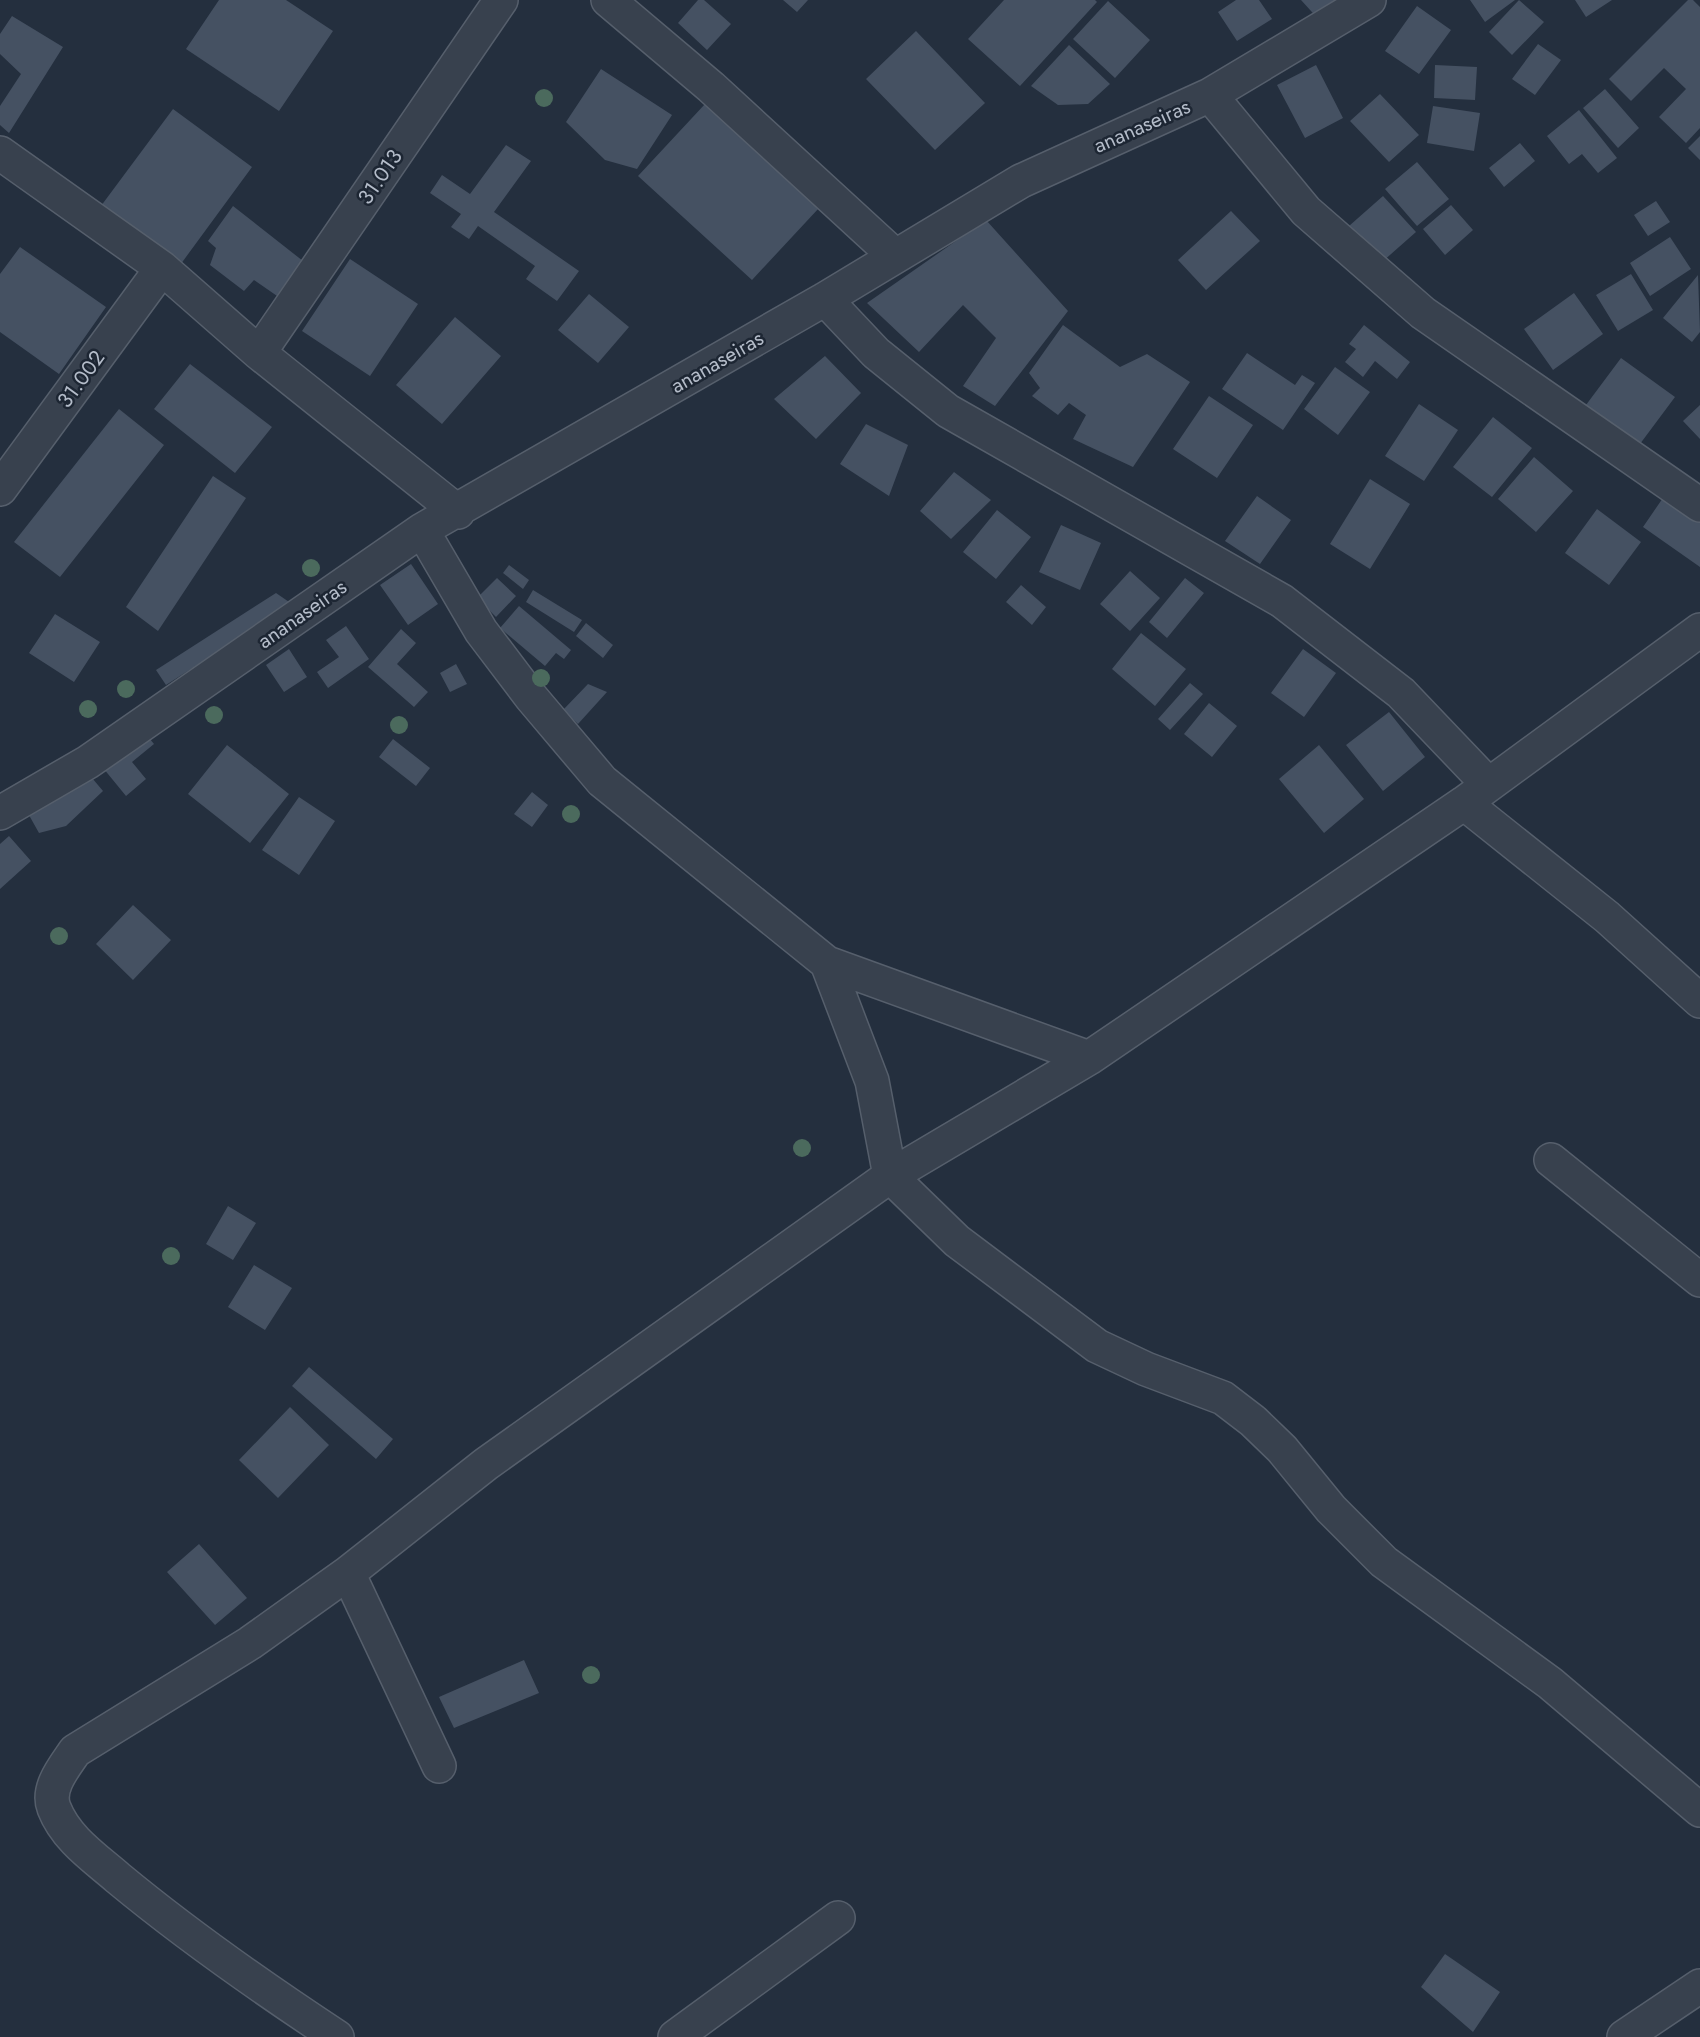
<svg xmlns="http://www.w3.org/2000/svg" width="1700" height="2037" font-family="Jost,sans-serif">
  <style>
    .building { fill: #455162 }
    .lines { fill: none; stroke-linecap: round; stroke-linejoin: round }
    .street-casing { stroke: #565f6c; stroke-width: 36 }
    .street { stroke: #38414e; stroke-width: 33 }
    .tree { fill: #4b6a5d }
    .labels { text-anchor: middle; stroke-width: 5; stroke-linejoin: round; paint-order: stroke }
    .street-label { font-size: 21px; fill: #b4bcc9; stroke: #1d2633 }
  </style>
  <rect width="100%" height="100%" fill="#242f3e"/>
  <path class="building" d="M219,0H286L333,31L279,111L186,49Z
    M698,0H704L731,24L707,50L678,23Z
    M783,0H808L797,12Z
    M1004,0H1095L1097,2L1020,86L968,39Z
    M1236,0H1259L1272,19L1237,41L1218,12Z
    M1301,0H1345L1321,22Z
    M1470,0H1515L1485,22Z
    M1519,0L1544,22L1512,55L1489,32Z
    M1575,0H1612L1586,17Z
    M1688,0H1693L1700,7V128L1686,143L1659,117L1686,89L1664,68L1631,101L1609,79Z
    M1108,1L1150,40L1115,78L1073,39Z
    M1417,6L1451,30L1419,74L1385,51Z
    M12,16L63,47L9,133L0,125V106L21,74L0,54V34Z
    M916,31L985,103L935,150L866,79Z
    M1538,44L1561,60L1535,95L1512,79Z
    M1069,45L1110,84L1088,104L1058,105L1031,86Z
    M1316,65L1343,118L1305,138L1277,85Z
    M1435,65L1477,67L1475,100L1434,98Z
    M601,69L672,115L637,169L605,160L566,122Z
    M1605,89L1639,128L1618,148L1583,108Z
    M1380,94L1419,135L1389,162L1350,121Z
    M705,104L819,208L752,280L638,176Z
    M1433,106L1480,113L1474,151L1427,143Z
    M173,109L252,167L175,272L95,214Z
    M1579,110L1617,158L1598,173L1582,154L1569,164L1547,136Z
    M1700,136V160L1688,148Z
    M1520,143L1535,161L1504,187L1489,168Z
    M506,145L531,161L494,212L579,271L557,301L526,279L535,266L478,226L469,239L451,227L461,214L430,193L442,175L470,194Z
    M1417,162L1449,199L1417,226L1385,189Z
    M1383,196L1416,232L1382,262L1349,226Z
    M1656,201L1670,222L1648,236L1634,215Z
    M1451,205L1473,230L1445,255L1423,229Z
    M233,206L303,261L280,298L254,280L244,291L210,265L216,248L208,241Z
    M1231,211L1260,241L1206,290L1178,260Z
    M986,220L1068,311L995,406L963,386L996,338L963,305L919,352L867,303Z
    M1670,237L1691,269L1650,296L1630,263Z
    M20,247L106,307L59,374L0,332V274Z
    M350,259L418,304L370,376L302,331Z
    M1631,274L1653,310L1618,331L1596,295Z
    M1698,275L1700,332L1692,342L1663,318Z
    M1574,293L1603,334L1553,370L1524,329Z
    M589,294L629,327L598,363L558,330Z
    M455,317L501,356L442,424L396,385Z
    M1063,325L1120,367L1147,354L1190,382L1133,467L1073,439L1086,415L1069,403L1058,415L1032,396L1040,388L1029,373Z
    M1364,325L1410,362L1397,379L1375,361L1363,377L1345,362L1356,349L1349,344Z
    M1247,353L1295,385L1302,375L1315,383L1283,430L1222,389Z
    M825,356L861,393L816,439L774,399Z
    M1621,358L1675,397L1637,448L1583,409Z
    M190,364L272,427L235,473L154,409Z
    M1335,367L1370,392L1338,435L1304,409Z
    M1209,396L1253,425L1217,478L1173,449Z
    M1419,404L1458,430L1424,481L1385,456Z
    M1700,405V439L1683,421Z
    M119,409L164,445L60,577L14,542Z
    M1493,417L1532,448L1492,497L1453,467Z
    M866,424L908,445L889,496L840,464Z
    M1534,457L1573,491L1536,532L1498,499Z
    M954,472L991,500L951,539L920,511Z
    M213,476L246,498L158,631L126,607Z
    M1370,479L1410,504L1370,569L1330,544Z
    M1667,492L1700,515V567L1643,527Z
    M1257,496L1291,520L1260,564L1225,541Z
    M1597,509L1641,542L1609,585L1565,553Z
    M997,510L1031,537L996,579L963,552Z
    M1061,525L1101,543L1080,590L1039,572Z
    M411,564L438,604L408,625L380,585Z
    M509,565L529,580L523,589L503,573Z
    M1130,571L1160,598L1130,631L1100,604Z
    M497,578L516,596L496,617L477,598Z
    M1185,578L1204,593L1167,638L1149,622Z
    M1021,585L1046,607L1032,625L1006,602Z
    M533,590L582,620L574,632L526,602Z
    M276,593L292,604L166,685L156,670Z
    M519,606L571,650L564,659L556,653L545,666L500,628Z
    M55,614L100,642L74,682L29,653Z
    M586,623L613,645L603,658L576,636Z
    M346,626L369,659L328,688L317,672L339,657L326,640Z
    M401,629L416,643L397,664L428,692L414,707L368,667Z
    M1141,633L1186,669L1155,706L1112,669Z
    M289,649L307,677L284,692L266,665Z
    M1303,649L1336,673L1304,717L1271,693Z
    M456,664L467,684L450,692L440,673Z
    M1190,683L1203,694L1170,730L1158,719Z
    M588,684L607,692L578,724L563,710Z
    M1209,703L1237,726L1212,757L1184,734Z
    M1389,712L1425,757L1383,791L1346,745Z
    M141,728L154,744L132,762L146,779L126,796L99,763Z
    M393,739L430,768L416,786L379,757Z
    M227,745L289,794L250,843L188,794Z
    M1319,745L1364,799L1324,833L1279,779Z
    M87,772L103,791L66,826L39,833L25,808Z
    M532,792L548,805L532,827L514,814Z
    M299,797L335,821L299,875L262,850Z
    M9,836L31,861L0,889V844Z
    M133,905L171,940L133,980L96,944Z
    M228,1206L256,1223L233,1260L206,1244Z
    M254,1265L292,1288L265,1330L228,1307Z
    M309,1367L393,1439L376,1459L292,1386Z
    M290,1407L329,1445L278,1498L239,1460Z
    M199,1544L247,1598L215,1625L167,1572Z
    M524,1660L539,1693L454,1728L439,1697Z
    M1445,1954L1500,1992L1473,2032L1421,1987Z"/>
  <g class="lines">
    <g class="street-casing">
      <path id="street" d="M608,0L711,87L895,256
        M1210,95L1306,211L1423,313L1700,505
        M0,153L162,268L259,353L458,512
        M825,299L876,353L948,411L1282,601L1401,693L1487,783
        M259,353L501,0
        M0,489L162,268
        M422,530L481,631L531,697L602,781L827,963L1089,1058
        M1464,803L1607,917L1700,1001
        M0,813L88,762L422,530L825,299L1021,181L1210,95L1369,0
        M827,963L872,1081L890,1176L957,1241L1097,1346L1146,1369L1223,1398L1253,1421L1282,1449L1331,1509L1384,1562L1550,1683L1700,1810
        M1551,1160L1700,1280
        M348,1573L439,1766
        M337,2037C261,1987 188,1936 118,1878C95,1858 66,1839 54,1808C46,1788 65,1766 75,1751L250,1643L348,1573L486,1464L890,1176L1089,1058L1464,803L1700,630
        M675,2037L838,1918
        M1624,2037L1700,1986"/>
    </g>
    <use href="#street" class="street"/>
  </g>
  <g class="tree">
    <circle cx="544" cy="98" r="9"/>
    <circle cx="311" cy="568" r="9"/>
    <circle cx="541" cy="678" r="9"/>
    <circle cx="126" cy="689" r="9"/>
    <circle cx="88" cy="709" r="9"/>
    <circle cx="214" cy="715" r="9"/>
    <circle cx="399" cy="725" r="9"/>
    <circle cx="571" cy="814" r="9"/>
    <circle cx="59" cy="936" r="9"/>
    <circle cx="802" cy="1148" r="9"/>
    <circle cx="171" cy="1256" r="9"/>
    <circle cx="591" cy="1675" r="9"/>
  </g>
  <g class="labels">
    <g class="street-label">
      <text transform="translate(1142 126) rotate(-24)" y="7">ananaseiras</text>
      <text transform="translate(380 177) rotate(-56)" y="7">31.013</text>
      <text transform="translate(717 362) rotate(-30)" y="7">ananaseiras</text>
      <text transform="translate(81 379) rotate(-54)" y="7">31.002</text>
      <text transform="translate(302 614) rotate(-35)" y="7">ananaseiras</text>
    </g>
  </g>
</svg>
